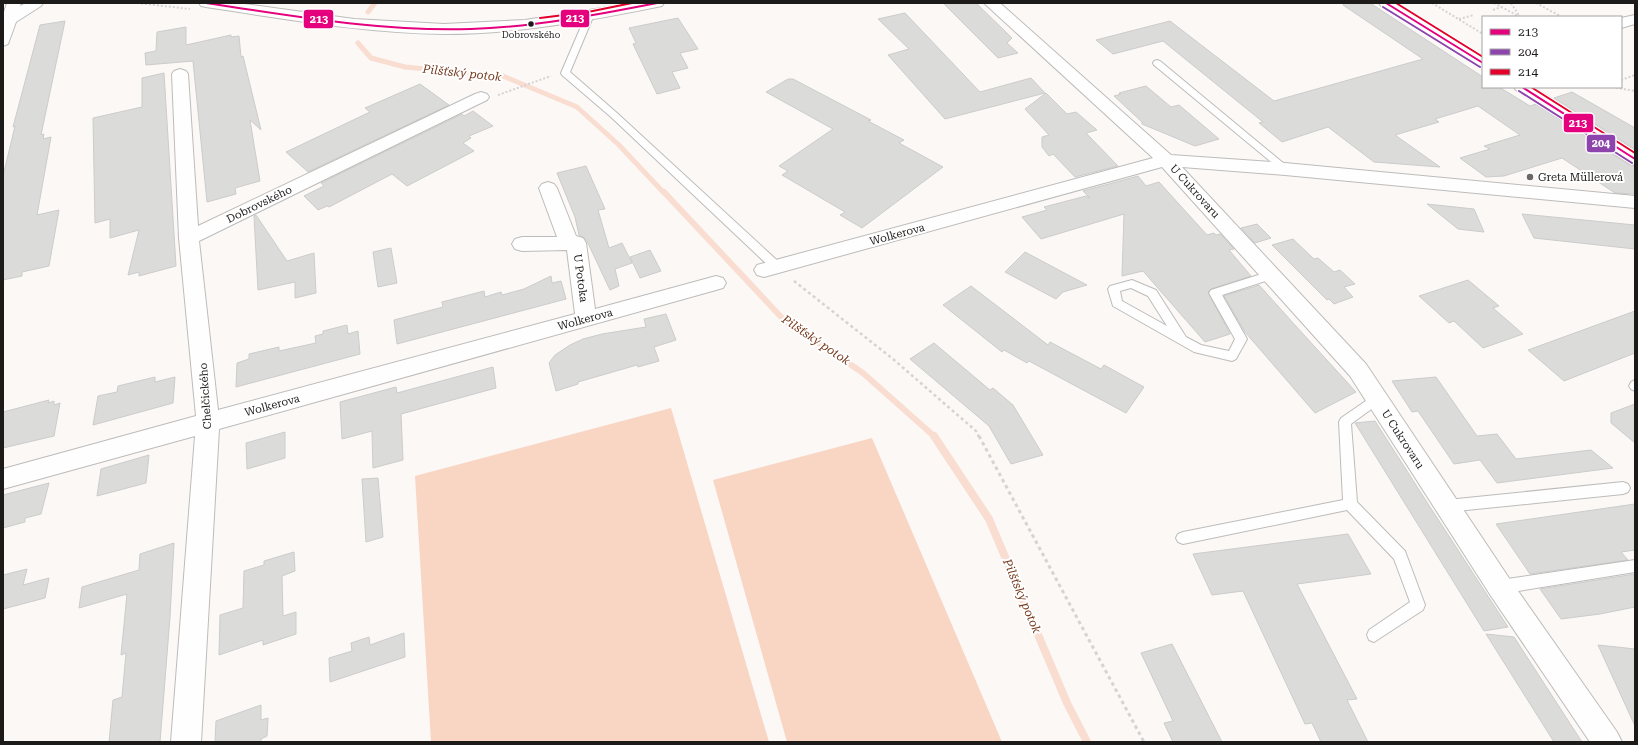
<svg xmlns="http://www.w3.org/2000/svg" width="1638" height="745" font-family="'Roboto Serif',serif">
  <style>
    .green { fill: #f9d5c4 }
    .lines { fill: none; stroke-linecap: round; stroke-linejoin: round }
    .stream-far2 { stroke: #faddd1; stroke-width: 5 }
    .stream-far1 { stroke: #faddd1; stroke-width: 6 }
    .stream { stroke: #faddd1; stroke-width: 8 }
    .building { fill: #dbdbda; stroke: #ccc }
    .service-casing { stroke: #bdbcba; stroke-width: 2 }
    .minor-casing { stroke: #bdbcba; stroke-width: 2 }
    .tertiary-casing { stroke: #bdbcba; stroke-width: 2 }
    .path-far2 { stroke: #d5d3d3; stroke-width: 2; stroke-dasharray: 2 2; stroke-linecap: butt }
    .path-far1 { stroke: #d5d3d3; stroke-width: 2.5; stroke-dasharray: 3 3; stroke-linecap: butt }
    .path { stroke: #d5d3d3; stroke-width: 3; stroke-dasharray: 3.5 3.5; stroke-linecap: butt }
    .service { fill: #fefefe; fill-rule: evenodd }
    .minor { fill: #fefefe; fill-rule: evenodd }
    .tertiary { fill: #fefefe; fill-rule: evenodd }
    .bus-1-casing { stroke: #fff; stroke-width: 4 }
    .bus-2-casing { stroke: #fff; stroke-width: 4 }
    .bus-3-casing { stroke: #fff; stroke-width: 4 }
    .bus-1 { stroke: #e5007d; stroke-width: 2 }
    .bus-2 { stroke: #8e44ad; stroke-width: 2 }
    .bus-3 { stroke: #e4002b; stroke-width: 2 }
    .bus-dot { fill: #1d1b1a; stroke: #fff; stroke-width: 1.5 }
    .poi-dot { fill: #6b6867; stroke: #fff; stroke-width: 1.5 }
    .labels { text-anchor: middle; stroke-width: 4; stroke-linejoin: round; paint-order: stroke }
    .far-bus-label { font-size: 9px; fill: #1d1b1a; stroke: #fff }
    .poi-label { font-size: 11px; fill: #1d1b1a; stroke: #fff; text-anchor: start }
    .street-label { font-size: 11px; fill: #1d1b1a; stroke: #fff }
    .water-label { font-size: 12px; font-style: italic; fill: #763a1d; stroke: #fff }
    .line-badge { stroke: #fff; stroke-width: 1.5 }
    .badge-label { font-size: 11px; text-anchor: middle; font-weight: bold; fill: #fff }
  </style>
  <rect width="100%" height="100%" fill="#fbf8f6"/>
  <path class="green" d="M671,408L769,742H431L415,476Z
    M872,438L1002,742H787L713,480Z"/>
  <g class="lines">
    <path class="stream-far2" d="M368,12L375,3
      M358,43L371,58L405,67L503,76L577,107L619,145L664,193"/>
    <path class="stream-far1" d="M664,192L783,319L863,373L935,437"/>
    <path class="stream" d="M934,436L989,519L1067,703L1087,742"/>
  </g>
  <path class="building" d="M943,3H976L1012,38L1007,43L1018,53L998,58Z
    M1344,3H1370L1483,77V87H1499L1530,106L1536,104L1628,164L1635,166V194L1615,193L1562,158L1504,176L1486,177L1460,158L1490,149L1484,146L1520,135L1478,106L1435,119L1439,122L1395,135L1440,167L1374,162L1328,127L1282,142L1259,123L1263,122L1163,41L1113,54L1096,40L1170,21L1274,101L1423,59L1343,5Z
    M905,13L980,92L1031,78L1045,93L945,119L888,55L909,49L878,19Z
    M678,18L698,49L680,53L688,68L672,72L680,88L657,94L633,44L636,43L629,28Z
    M65,21L41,135L44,134L43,139L51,137L37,215L59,210L49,266L22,272V276L3,280V176L15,126L13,127L40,25Z
    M186,27V45L231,35V37L239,36L241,57L243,56L261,130L250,120L260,181L235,188L236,194L207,202L193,61L146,65L145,53L156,51L157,32Z
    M164,73L176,266L139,276V272L128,275L139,230L110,238V219L95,223L93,118L142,107V78Z
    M788,79H793L871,120L868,121L904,140L899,143L943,167L862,228L840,215L845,212L782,175L788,171L779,166L833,129L766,92Z
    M420,84L449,105L308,172L286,152L370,112L365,108Z
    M1146,86L1171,107L1179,105L1219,139L1195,146L1142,124V122L1114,96L1121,94L1119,93Z
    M1572,92L1635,128V149L1554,98Z
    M1046,93L1067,114L1076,112L1097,130L1086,133L1118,166L1075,177L1053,154L1049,156L1042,147V137L1049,135L1025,109Z
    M473,111L493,126L469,136L471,138L463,143L474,151L407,186L392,174L329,207L327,206L318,210L304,196L324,186L321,183L462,114L464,116Z
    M586,166L605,209L598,210L609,248L622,243L632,263L615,269L619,286L610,290L586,239L579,235L575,217L557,173Z
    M1138,176L1146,186L1159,182L1207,235L1214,233L1216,235L1220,234L1234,249L1229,250L1251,276L1211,289L1208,292L1230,334L1205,342L1143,271L1122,276L1124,214L1041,239L1022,217L1047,210L1044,207L1086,196L1090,198L1083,191Z
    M1427,204L1474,209L1484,232L1458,229Z
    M1522,214L1635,225V249L1534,238Z
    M256,215L287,261L314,253L316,293L295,298V282L258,290L254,216Z
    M1257,224L1271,238L1255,243L1241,228Z
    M1293,239L1314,259L1318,258L1334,272L1340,270L1355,284L1344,287L1353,297L1334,304L1329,299L1327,300L1272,245Z
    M391,248L397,283L378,287L373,252Z
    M650,250L661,271L640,278L630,257Z
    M1025,252L1087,285L1063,292L1056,299L1005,272Z
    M551,276L552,283L561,281L566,299L397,344L394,320L443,307L442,302L484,291L485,297L501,292L502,295L524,289Z
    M1468,280L1499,306L1493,308L1523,334L1483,348L1454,321L1449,323L1419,296Z
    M1259,285L1294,324L1356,392L1315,413L1245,332L1224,296Z
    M971,286L1048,345L1050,342L1101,369L1104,365L1144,387L1126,413L1029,361L1027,363L1004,350L1002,352L943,305Z
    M1635,311V353L1564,381L1528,350Z
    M666,314L676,340L654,347L659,361L638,367L637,365L578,382V384L556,391L549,363L555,355L570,345L583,339L602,334L646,327L644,319Z
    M347,325L348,334L358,331L360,354L236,387L237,363L249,359V354L279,347V351L316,343L315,336L323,334V331Z
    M934,343L990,390L993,388L1013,405L1043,455L1011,464L989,426L910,359Z
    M493,367L496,388L401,414L403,460L373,468L372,431L342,439L340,402L396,387L397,393Z
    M155,377V382L175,377L173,403L93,425L98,396L117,392L118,386Z
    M1436,377L1477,436L1497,434L1516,459L1591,450L1613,468L1497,483L1480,460L1454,464L1418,411L1412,412L1392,381Z
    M49,400L48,403L54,401V405L60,403L54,436L3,448V412Z
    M1635,404V443L1611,423V413Z
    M1375,421L1430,507L1508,627L1484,631L1355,423Z
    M285,432V458L247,469L246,443Z
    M149,455L146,483L97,496L101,469Z
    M378,478L383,537L366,542L362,479Z
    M49,483L41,514L25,518V522L3,528V495Z
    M1635,504V550L1621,552L1628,560L1530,574L1496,524Z
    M1348,534L1371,574L1297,584L1357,699L1347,700L1368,742H1321L1312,723L1305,724L1243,591L1212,595L1193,554Z
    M174,543L170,617L160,742H109L113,700L122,697L126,653L121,655L127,594L79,608L82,587L139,570L140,554Z
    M294,552L295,571L282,576L283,616L296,612V634L263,645V640L219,655L220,615L243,608L244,571L264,565V561Z
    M27,569L23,585L49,578L45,598L3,609V575Z
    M1635,574V607L1600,614L1561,619L1540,589Z
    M404,633L405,657L330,682L329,658L352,651L351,643L369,637L370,645Z
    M1486,634L1514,637L1582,742H1554Z
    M1172,644L1222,742H1173L1164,723L1173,721L1141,653Z
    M1598,645L1635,649V726Z
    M261,705V720L268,718L267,736L261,739V742H215L216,721Z"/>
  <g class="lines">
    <g class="service-casing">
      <path id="service" d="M586,15H592L593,17L570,72L617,113L781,264L782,267L781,270H773L611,117L562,75L561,73Z
        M1157,60L1160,61L1288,167L1290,169L1288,171H1282L1154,65L1153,63L1154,61Z
        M1271,271L1275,272L1276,275L1275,278L1222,295L1247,339L1236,359L1232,361L1194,352L1113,306L1108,289L1110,286L1132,280L1156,290L1186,337L1201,345L1229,351L1235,339L1209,293L1211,290ZM1131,288L1148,296L1167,326L1122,301L1120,291Z
        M1635,380V391L1631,389L1629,386L1631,382Z
        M1377,394L1381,396L1383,399L1381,402L1351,424L1357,502L1405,551L1425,605L1423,610L1374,642L1369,640L1367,635L1369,630L1410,602L1394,559L1347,510L1183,544L1178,542L1176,538L1178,534L1183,532L1343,500L1339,422L1341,418L1373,396Z
        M1623,482L1628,484L1630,488L1628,492L1623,494L1447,512L1442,510L1440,506L1442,502L1447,500Z
        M1635,560V572L1500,594L1495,592L1493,587L1495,582L1500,580Z"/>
    </g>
    <g class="minor-casing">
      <path id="minor" d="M7,3H21L20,6L26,3H43L41,6L16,22L8,44L3,46V15Z
        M984,3H1000L1171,155L1285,163L1635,196V208L1285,175L1182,167L1366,364L1509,578L1617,732L1622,742H1590L1491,596L1350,376L1162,167L764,277L757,275L754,270L757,265L1153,158Z
        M1379,3H1396L1483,56V68L1477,66L1381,6Z
        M1635,15V24L1621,28V18Z
        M180,69L186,71L188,74L198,226L475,94L481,92L487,94L489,97L487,100L199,241L218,410L575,314L567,250L522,251L515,249L512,244L515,239L522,237H557L539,188L542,184L548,182L554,184L557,188L576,236L583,238L586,243L595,309L716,276L723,278L726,283L723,288L716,290L219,429L201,742H171L195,436L3,489V469L196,416L179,238L172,74L174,71Z
        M1514,87H1533L1635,151V165L1629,163L1516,90Z"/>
    </g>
    <g class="tertiary-casing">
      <path id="tertiary" d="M199,3H237L354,19L444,24L525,20L634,3H664L662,6L657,7C587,21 516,34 444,34C364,33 285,19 206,7L201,6Z"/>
    </g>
    <path class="path-far2" d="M137,3L190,9
      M1432,3L1483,34
      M1494,3L1520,17
      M1511,3L1520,17
      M1536,3L1562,17
      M1493,10L1501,7
      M1459,19L1474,15
      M1621,80L1635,75
      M1612,87L1635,91
      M498,95L551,76"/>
    <path class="path-far1" d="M794,281L893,359L976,431L979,437"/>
    <path class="path" d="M979,436L1144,742"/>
    <use href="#service" class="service"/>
    <use href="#minor" class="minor"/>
    <use href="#tertiary" class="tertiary"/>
    <g class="bus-1-casing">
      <path id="bus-1" d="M206,3C294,16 382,32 471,29C534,27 596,15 657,3
        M1386,3L1483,63
        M1522,87L1635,159"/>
    </g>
    <g class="bus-2-casing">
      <path id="bus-2" d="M1383,7L1480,67
        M1519,91L1632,163"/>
    </g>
    <g class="bus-3-casing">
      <path id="bus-3" d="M1396,3L1483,57
        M540,18L588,12L632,3
        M1531,87L1635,153"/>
    </g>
    <use href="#bus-1" class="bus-1"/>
    <use href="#bus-2" class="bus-2"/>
    <use href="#bus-3" class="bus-3"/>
  </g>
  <circle class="bus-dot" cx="531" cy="24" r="3.5"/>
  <circle class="poi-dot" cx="1530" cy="177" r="4"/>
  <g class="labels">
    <g class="far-bus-label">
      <text x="531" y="38">Dobrovského</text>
    </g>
    <g class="poi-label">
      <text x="1538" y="181">Greta Müllerová</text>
    </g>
    <g class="street-label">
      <text transform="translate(1195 191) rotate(48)" y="4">U Cukrovaru</text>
      <text transform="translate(259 204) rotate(-26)" y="4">Dobrovského</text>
      <text transform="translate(897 234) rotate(-15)" y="4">Wolkerova</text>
      <text transform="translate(581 278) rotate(82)" y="4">U Potoka</text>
      <text transform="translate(585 319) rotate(-15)" y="4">Wolkerova</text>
      <text transform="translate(205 396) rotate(-94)" y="4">Chelčického</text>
      <text transform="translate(272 405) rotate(-15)" y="4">Wolkerova</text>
      <text transform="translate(1403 439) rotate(57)" y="4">U Cukrovaru</text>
    </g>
    <g class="water-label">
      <text transform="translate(462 73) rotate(6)" y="4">Pilšťský potok</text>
      <text transform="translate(816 340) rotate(34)" y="4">Pilšťský potok</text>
      <text transform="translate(1022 596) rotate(67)" y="4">Pilšťský potok</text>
    </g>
  </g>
  <g class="line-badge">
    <rect x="560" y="9" width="30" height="19" rx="4" fill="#e5007d"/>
    <rect x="303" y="9" width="31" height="20" rx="4" fill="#e5007d"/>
    <rect x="1563" y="113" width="31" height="20" rx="4" fill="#e5007d"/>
    <rect x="1586" y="134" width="30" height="19" rx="4" fill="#8e44ad"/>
  </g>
  <g class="badge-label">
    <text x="575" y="22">213</text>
    <text x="319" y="23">213</text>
    <text x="1578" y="127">213</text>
    <text x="1601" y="147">204</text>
  </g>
  <rect width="1638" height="745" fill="none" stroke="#1d1b1a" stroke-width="8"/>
  <rect x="1482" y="16" width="140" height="72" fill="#ffffff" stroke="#a5a4a3"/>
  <rect x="1490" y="29" width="20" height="6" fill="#e5007d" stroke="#a5a4a3"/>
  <text x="1518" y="36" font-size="12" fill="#1d1b1a">213</text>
  <rect x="1490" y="49" width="20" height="6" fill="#8e44ad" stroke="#a5a4a3"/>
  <text x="1518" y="56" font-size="12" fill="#1d1b1a">204</text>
  <rect x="1490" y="69" width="20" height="6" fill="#e4002b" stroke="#a5a4a3"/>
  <text x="1518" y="76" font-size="12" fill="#1d1b1a">214</text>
</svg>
